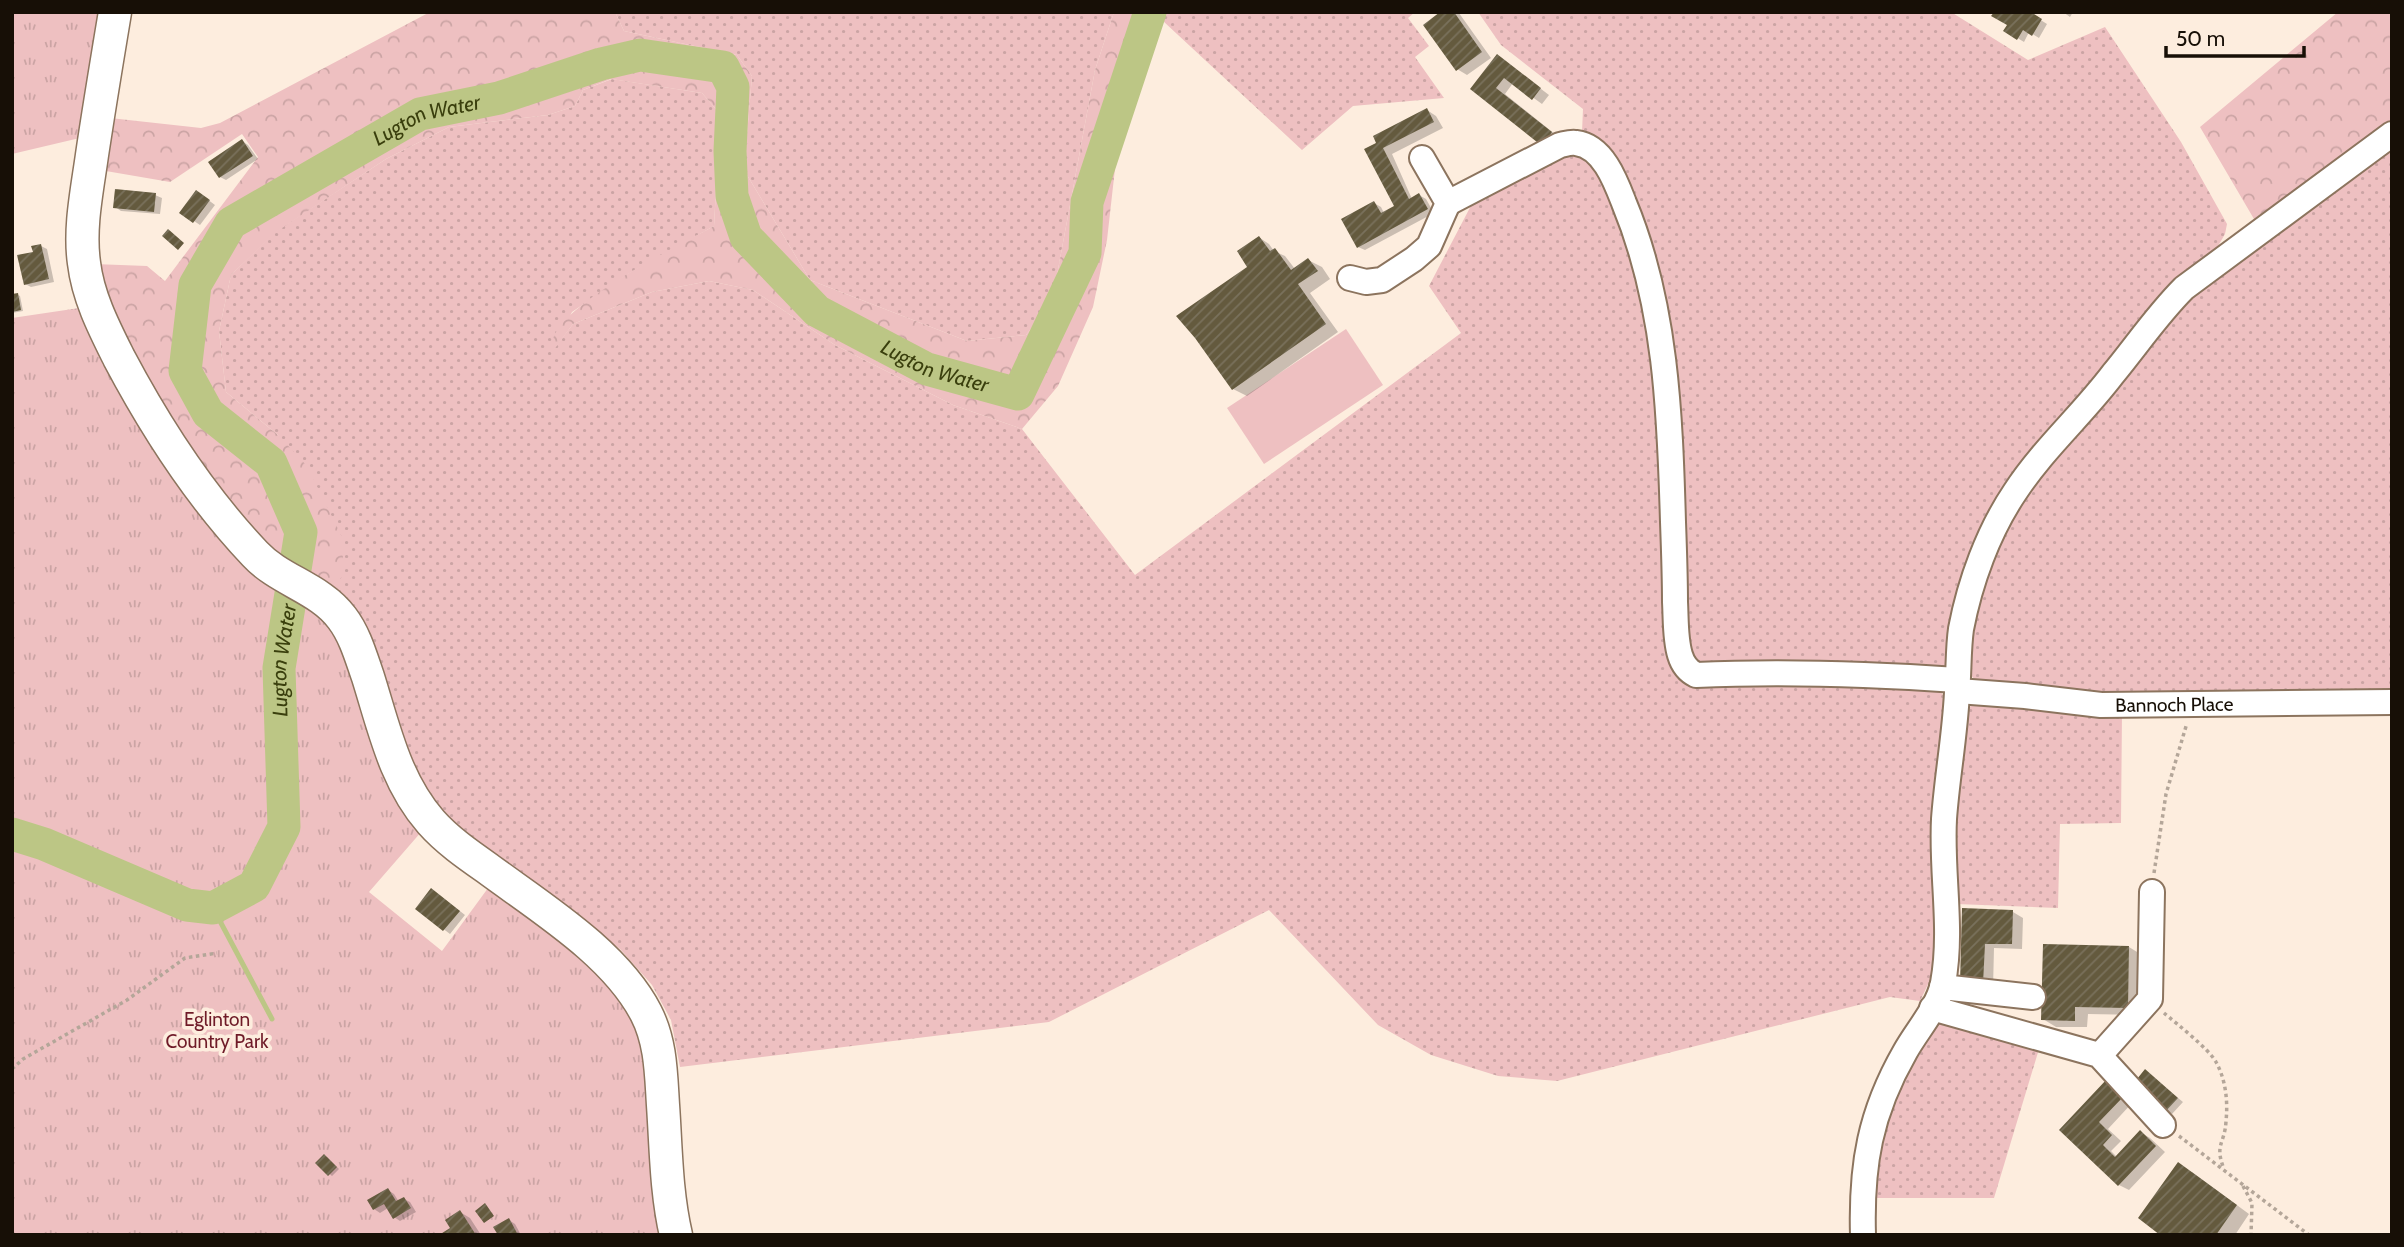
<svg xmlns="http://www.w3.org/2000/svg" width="2404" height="1247" font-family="Cabin,sans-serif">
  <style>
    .grass { fill: url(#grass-dots) }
    .forest { fill: url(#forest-crowns) }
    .park { fill: url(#park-tufts) }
    .garden { fill: #eec0c1 }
    .shadow { fill: #0003 }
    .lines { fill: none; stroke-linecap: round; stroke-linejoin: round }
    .stream { stroke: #bcc685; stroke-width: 5 }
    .river { stroke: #bcc685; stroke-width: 33 }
    .building { fill: url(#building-hatch) }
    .minor-casing { stroke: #8c745e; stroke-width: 28 }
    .major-casing { stroke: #8c745e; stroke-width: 35 }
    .path { stroke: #b4a699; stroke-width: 3.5; stroke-dasharray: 3.5 3.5; stroke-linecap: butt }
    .minor { stroke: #fff; stroke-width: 24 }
    .major { stroke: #fff; stroke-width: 32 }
    .labels { text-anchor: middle; stroke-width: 7; stroke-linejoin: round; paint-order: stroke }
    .street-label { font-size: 19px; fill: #170f06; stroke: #fdedde }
    .park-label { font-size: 19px; fill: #6f1b28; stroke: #fdedde }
    .water-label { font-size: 21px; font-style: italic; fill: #3a3f0d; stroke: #fdedde }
  </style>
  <defs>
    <pattern id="grass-dots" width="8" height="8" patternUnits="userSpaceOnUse" patternTransform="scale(1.75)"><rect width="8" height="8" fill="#eec0c1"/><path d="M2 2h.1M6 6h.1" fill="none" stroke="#cba4a4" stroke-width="1.8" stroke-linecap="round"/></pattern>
    <pattern id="forest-crowns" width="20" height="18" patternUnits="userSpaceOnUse" patternTransform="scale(1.75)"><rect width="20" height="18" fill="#eec0c1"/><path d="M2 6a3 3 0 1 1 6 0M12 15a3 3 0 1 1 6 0" fill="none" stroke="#cba4a4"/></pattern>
    <pattern id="park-tufts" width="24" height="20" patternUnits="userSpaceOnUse" patternTransform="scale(1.75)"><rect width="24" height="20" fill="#eec0c1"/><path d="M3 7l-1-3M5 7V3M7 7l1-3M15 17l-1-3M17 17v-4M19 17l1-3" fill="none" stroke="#cba4a4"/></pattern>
    <pattern id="building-hatch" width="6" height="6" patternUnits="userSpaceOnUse" patternTransform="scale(1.75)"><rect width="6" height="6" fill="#645a3e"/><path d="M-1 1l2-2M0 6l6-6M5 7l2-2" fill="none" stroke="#79715c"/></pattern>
  </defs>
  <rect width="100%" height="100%" fill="#fdedde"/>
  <path class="grass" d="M615,12H1114L1095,70L1052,302L1026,335L967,341L810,280L744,170L752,76L737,55L624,31Z
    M1166,12H1415L1408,18L1429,46L1415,57L1444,98L1353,106L1302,150L1163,21Z
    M1478,12H1951L2028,60L2105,27L2181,142L2227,224L2225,234L2218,246L2179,277L2155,303L2128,335L2107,366L2009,476L1971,556L1950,669L1699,664L1689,654L1677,411L1597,141L1582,132L1583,109L1501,45Z
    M612,79L702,93L720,114L714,226L628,274L572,312L553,350L573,324L652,292L709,281L753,290L835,345L953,405L1022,429L1135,575L1461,333L1429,286L1475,198L1560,155L1581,154L1596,165L1638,267L1651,345L1660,443L1673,672L1691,688L1733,680L1939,690L1947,700L1938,952L1931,978L1920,1001L1890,997L1557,1081L1498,1076L1431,1055L1378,1025L1269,910L1049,1022L680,1067L671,1020L652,985L620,949L501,864L430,803L334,597L278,435L226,392L219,331L231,275L275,232L386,159L449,127L548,115L575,106L583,90Z
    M2392,144V693L2131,697L1976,681L1968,672L1971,619L1985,571L2020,500L2182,303Z
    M1979,700L2122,712L2121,823L2060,824L2058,908L1956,904L1951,834L1966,710Z
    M1939,1017L2039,1049L1994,1198H1875L1879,1149L1899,1080Z"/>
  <path class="forest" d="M430,12H615L624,31L737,55L752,76L744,170L810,280L967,341L1026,335L1052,302L1095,70L1114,12H1166L1117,151L1107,240L1093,307L1058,386L1022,429L953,405L835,345L753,290L709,281L652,292L573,324L553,351C553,347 552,344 553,340C559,305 681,244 714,226L720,114L702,93L611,79L583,90L575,106L548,115L449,127L386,159L276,232L231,275L219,331L226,392L278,435L307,466L341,535L344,569L334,597L248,534L141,380L94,264L147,266L165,281L258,157L242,134L170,182L100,170L110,118L201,128L220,123Z
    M2338,12H2392V120L2254,219L2200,127Z"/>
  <path class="park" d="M12,12H102L84,137L12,154Z
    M86,307L207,514L250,572L311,605L343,638L422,831L369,892L442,951L491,884L579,957L606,982L625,1007L637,1028L648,1058L665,1235H12V318Z"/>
  <path class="garden" d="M1346,329L1383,385L1264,464L1227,408Z"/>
  <path class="shadow" d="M1443,12L1459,13L1491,58L1467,75L1457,69Z
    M2028,12L2047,24L2039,38L2029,32L2024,42L2006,31Z
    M2063,12H2073L2070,17Z
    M1498,56L1549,95L1542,104L1513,83L1505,94L1561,139L1552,150L1472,89Z
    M1427,110L1436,116L1443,128L1392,154L1412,199L1419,195L1426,199L1434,213L1365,250L1358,247L1374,203L1381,207L1384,213L1396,207L1366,150Z
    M242,141L248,145L258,159L226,180L220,177Z
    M155,195L162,198L160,214L121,211L115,207Z
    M203,196L215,205L200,225L182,213Z
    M1260,238L1269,244L1274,251L1285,256L1295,269L1308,260L1322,267L1330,279L1310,293L1338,332L1247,396L1233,389L1250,267Z
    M41,246L47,249L54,282L31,287L25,284L35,253Z
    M18,295L20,296L23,311L12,313V296Z
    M438,894L465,915L450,934L417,909Z
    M1964,910L2013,912L2023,918L2022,949L1994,948L1993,989L1972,988Z
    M2129,947L2142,955L2141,1015L2088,1014L2087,1027H2056L2043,1019Z
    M2146,1072L2183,1102L2172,1114L2166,1110Z
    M2107,1081L2133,1102L2108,1129L2121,1141L2111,1151L2117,1157L2140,1132L2150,1138L2165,1152L2129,1190L2119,1185L2061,1130Z
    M327,1157L339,1169L332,1176L317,1163Z
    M2192,1172L2249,1214L2235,1235H2163Z
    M388,1190L394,1194L399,1202L404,1199L410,1202L416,1212L400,1221L394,1217L388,1208L380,1213L374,1209Z
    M460,1212L470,1218L481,1235H442L453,1228Z
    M509,1220L515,1224L521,1235H500Z"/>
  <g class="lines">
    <path class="stream" d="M213,908L272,1019"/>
    <path class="river" id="s1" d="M12,834L44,844L187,905L213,908L254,886L284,827L279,668L301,532L271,463L208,413L185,371L195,285L231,223L420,114L499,98L601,64L640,55L723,67L733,87L730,151L732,196L746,237L817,311L927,369L1018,394L1085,253L1087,202L1150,12"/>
  </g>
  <path class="building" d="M1440,12H1454L1482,52L1456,71L1423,25Z
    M1994,12H2031L2042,19L2032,36L2023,30L2017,40L2003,31L2007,25L1991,16Z
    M1497,54L1541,88L1532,100L1504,78L1496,88L1552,132L1542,146L1470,89Z
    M1427,108L1434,122L1383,148L1409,199L1419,193L1428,209L1357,248L1341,219L1374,201L1381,213L1394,206L1364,149L1376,143L1373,136Z
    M242,139L253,156L219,178L208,162Z
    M115,189L156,193L154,212L113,208Z
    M196,190L210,200L193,223L179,213Z
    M168,229L184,243L178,250L162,236Z
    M1259,236L1270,251L1275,248L1291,270L1308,258L1318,271L1298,284L1326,324L1232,390L1195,338L1176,316L1247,267L1237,251Z
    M41,244L49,279L24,285L17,255L33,252L31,246Z
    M18,293L21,310L12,312V294Z
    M431,888L460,911L443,931L415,909Z
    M1962,908L2013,910L2012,944H1985L1983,984L1960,983Z
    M2043,944L2129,946L2128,1008L2075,1007V1021L2041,1020Z
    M2145,1069L2178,1098L2165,1112L2133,1084Z
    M2107,1079L2124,1096L2099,1122L2112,1135L2103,1145L2115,1157L2140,1130L2156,1146L2118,1186L2059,1130Z
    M324,1154L337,1167L328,1176L315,1163Z
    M2178,1162L2237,1205L2216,1235H2160L2138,1218Z
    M388,1188L396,1201L404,1197L411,1208L393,1219L384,1204L373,1210L367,1200Z
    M485,1203L494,1216L484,1223L475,1211Z
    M460,1210L476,1235H439L450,1228L445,1220Z
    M509,1218L518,1235H498L493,1227Z"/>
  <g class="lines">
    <g class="minor-casing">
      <g id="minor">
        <path d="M1448,203L1560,145C1565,144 1571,142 1576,143C1603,146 1616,182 1624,203C1666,304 1670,414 1673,522C1674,549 1675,576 1675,602C1676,619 1675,639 1680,655C1683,665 1688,671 1696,675C1784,671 1870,674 1957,680"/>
        <path d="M1350,278L1366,282L1382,280L1414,259L1429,246L1448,203L1422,158"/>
        <path id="s2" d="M1958,691L2025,696L2101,705L2392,702"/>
        <path d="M1942,987L2033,997"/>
        <path d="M1932,1008L2099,1055L2163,1125"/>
        <path d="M2100,1055L2150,999L2152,892"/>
        <path d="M1863,1235C1861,1165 1870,1113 1905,1052C1917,1030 1938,1008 1943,983C1953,928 1941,874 1944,819C1947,777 1955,735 1957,692C1959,672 1958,650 1961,629C1970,582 1988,532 2015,492C2043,449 2082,415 2113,374C2137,345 2157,315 2184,288L2392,134"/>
      </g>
    </g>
    <g class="major-casing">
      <path id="major" d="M115,12C107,60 99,108 92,155C87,191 79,228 84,263C88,297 104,328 119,358C156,428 201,497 255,554C280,581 320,588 342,618C355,635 361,657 368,677C384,728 395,781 431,822C447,840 467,854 487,868C541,908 615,953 646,1013C661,1042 661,1074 663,1105C666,1148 666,1192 676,1235"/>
    </g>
    <path class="path" d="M2154,873L2166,794L2187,723
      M2164,1013C2177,1024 2209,1049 2216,1062C2226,1080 2228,1102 2226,1121C2225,1144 2214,1144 2224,1169
      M12,1069L23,1059L127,1000L185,958L217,953
      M2179,1136L2309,1235
      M2243,1186L2252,1203L2251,1235"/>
    <use href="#minor" class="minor"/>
    <use href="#major" class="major"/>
  </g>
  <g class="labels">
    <g class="street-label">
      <text dy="7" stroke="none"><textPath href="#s2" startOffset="217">Bannoch Place</textPath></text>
    </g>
    <g class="park-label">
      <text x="217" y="1026">Eglinton<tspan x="217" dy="22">Country Park</tspan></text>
    </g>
    <g class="water-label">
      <text dy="7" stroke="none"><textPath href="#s1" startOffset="1209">Lugton Water</textPath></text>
      <text dy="7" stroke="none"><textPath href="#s1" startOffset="1925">Lugton Water</textPath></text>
      <text dy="7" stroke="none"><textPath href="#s1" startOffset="495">Lugton Water</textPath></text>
    </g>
  </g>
  <rect width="2404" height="1247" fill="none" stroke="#170f06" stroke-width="28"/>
  <path d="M2166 46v10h138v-10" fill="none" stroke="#170f06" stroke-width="3.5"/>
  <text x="2176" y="46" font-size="21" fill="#170f06" stroke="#fdedde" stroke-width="5" paint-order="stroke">50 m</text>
</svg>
